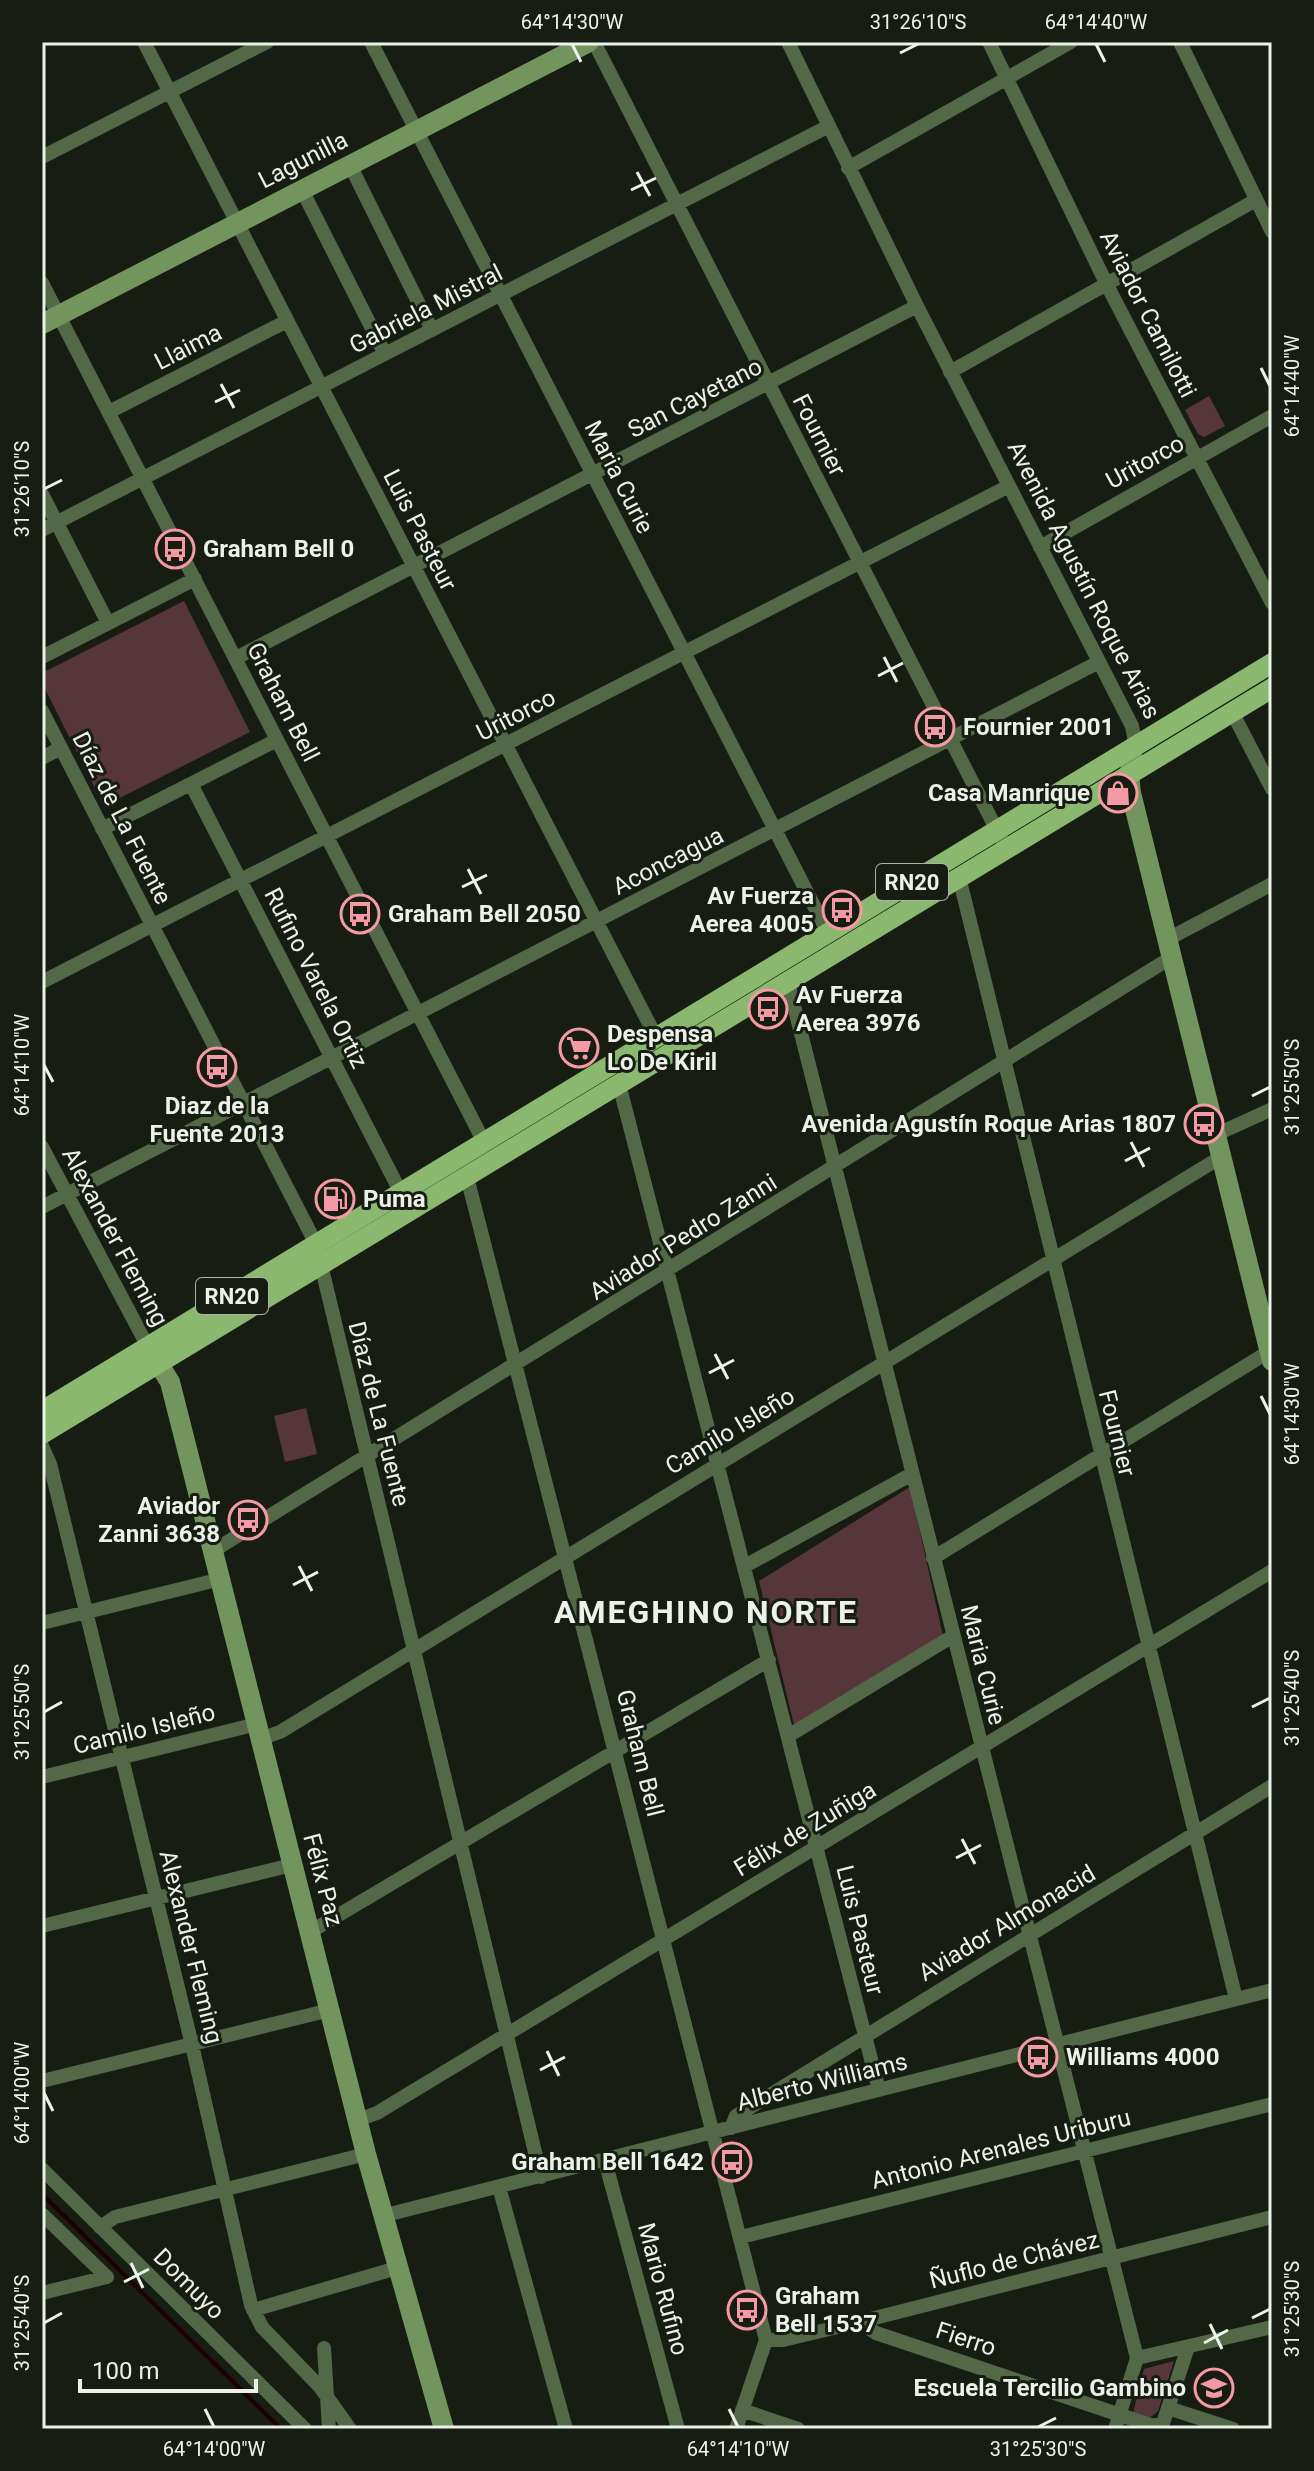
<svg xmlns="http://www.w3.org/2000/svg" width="1314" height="2471" font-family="Roboto,sans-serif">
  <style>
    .green { fill: #56363a }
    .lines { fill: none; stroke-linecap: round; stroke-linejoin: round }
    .stream { stroke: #1c0002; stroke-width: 4 }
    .street { stroke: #536846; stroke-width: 14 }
    .secondary { stroke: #72955d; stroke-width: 20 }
    .primary { stroke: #8ab86f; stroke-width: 20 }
    .ticks { fill: none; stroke: #ecf1e9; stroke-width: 3 }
    .labels { text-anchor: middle; stroke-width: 6; stroke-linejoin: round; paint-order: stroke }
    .shield { fill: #171d13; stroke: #acb1a9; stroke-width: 2 }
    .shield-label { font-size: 22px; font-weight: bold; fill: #ecf1e9 }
    .street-label { font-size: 24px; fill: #ecf1e9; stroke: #171d13 }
    .poi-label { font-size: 24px; font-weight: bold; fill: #ecf1e9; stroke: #171d13; text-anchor: start }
    .district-label { font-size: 32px; font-weight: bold; letter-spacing: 2px; fill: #ecf1e9; stroke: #171d13 }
    .neatline { fill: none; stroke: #ecf1e9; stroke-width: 3 }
    .ticks-label { font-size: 20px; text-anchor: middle; fill: #ecf1e9 }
  </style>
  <rect width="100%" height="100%" fill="#171d13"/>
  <path class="green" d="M1209,396L1225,426L1204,437L1198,434L1185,410Z
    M184,601L250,732L104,806L42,683V673Z
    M306,1408L317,1454L285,1462L274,1416Z
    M910,1487L943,1636L794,1725L759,1581Z
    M1174,2361L1158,2411L1150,2418L1133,2413L1144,2369Z"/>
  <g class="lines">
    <path class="stream" d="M42,2194L281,2429"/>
    <path class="street" d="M144,42L656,1037
      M371,42L828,933
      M594,42L1006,848
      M788,42L917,306L1132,726L1136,747
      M989,42L1107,285L1272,603
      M1180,42L1272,232
      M42,157L267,42
      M350,165L432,330
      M848,168L1071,42
      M302,190L385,354
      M42,283L484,1142
      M950,372L1256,200
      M109,412L287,321
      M42,494L108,623
      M42,530L829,126
      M1040,547L1272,416
      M42,657L195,579
      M236,658L917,306
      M42,711L316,1244L541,2177
      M1232,712L1272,789
      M42,758L61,748
      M191,784L401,1193
      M102,829L277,740
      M959,877L1236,1999
      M1168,939L1272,884
      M42,982L1009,486
      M788,982L1137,2358L1115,2429
      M619,1084L879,2090
      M1215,1135L1272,1109
      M42,1147L148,1347
      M467,1177L766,2340L736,2429
      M42,1207L1099,662
      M42,1446L50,1464L192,2045L251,2305L262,2327L320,2387L350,2429
      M213,1551L1172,957
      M933,1558L1270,1351
      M745,1566L912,1474
      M42,1623L221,1579
      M788,1736L953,1636
      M260,1739L280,1732L1221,1157
      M42,1777L257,1724
      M42,1926L292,1865
      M310,1932L769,1660
      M42,2081L330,2010
      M358,2120L377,2113L1272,1571
      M731,2128L736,2116L1272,1786
      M605,2161L678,2429
      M42,2169L305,2429
      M499,2187L566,2429
      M42,2214L107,2277
      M382,2216L1272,1990
      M100,2227L115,2217L366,2154
      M741,2237L1272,2104
      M42,2293L107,2277
      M253,2310L397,2268
      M859,2322L876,2333L1153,2426L1163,2423L1168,2408L1233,2429
      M766,2340H783L859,2322L1272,2217
      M324,2348L329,2429
      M1137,2358L1272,2327
      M1168,2408L1188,2347
      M742,2410L798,2429"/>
    <path class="secondary" d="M42,324L589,42
      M1133,759L1129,775L1131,793L1272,1361
      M150,1350L170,1382L366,2154L444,2429"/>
    <path class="primary" d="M42,1411L1272,663
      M42,1434L1272,688"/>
  </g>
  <path class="ticks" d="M572,44L581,62M1096,44L1105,62M900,53L918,44M637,172L650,196M631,190L656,178M1261,368L1270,386M221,384L234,408M215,402L240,390M44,489L62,480M884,657L897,682M878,676L903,663M468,869L481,894M462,887L487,875M44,1065L53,1082M1252,1096L1270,1087M1131,1142L1144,1167M1125,1161L1150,1148M715,1354L728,1379M709,1373L734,1360M1261,1396L1270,1414M299,1566L312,1591M293,1585L318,1572M1252,1707L1270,1698M44,1712L62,1702M962,1839L975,1864M956,1858L981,1845M547,2051L559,2076M540,2070L565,2057M44,2093L53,2111M131,2263L143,2288M124,2282L149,2269M1252,2318L1270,2309M44,2323L62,2313M1210,2324L1222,2349M1204,2343L1228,2330M205,2409L214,2427M729,2409L738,2427M1038,2427L1056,2418"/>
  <defs>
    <g id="bus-ring" transform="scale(2)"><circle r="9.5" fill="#171d13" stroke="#f49aa5" stroke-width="1.5"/><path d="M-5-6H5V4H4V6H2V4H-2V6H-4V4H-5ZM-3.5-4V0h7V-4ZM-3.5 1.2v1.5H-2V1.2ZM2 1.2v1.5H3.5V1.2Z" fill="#f49aa5"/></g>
    <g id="shop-ring" transform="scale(2)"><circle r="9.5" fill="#171d13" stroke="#f49aa5" stroke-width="1.5"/><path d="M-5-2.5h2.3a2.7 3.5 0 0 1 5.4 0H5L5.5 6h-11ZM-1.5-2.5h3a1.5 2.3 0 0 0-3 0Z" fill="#f49aa5"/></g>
    <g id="supermarket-ring" transform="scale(2)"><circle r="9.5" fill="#171d13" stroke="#f49aa5" stroke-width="1.5"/><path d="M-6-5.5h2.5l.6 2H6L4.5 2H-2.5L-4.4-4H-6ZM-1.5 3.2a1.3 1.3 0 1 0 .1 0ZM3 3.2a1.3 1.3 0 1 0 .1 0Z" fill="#f49aa5"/></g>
    <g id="fuel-ring" transform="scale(2)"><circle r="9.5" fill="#171d13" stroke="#f49aa5" stroke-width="1.5"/><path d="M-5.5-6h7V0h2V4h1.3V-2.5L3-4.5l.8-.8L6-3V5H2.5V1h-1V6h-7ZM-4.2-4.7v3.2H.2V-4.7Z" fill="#f49aa5"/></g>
    <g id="school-ring" transform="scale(2)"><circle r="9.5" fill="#171d13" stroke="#f49aa5" stroke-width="1.5"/><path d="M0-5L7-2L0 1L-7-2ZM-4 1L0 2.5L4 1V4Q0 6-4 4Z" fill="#f49aa5"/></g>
  </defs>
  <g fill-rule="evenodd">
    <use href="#bus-ring" x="175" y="549"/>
    <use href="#bus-ring" x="935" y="727"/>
    <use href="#shop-ring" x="1118" y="793"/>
    <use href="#bus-ring" x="842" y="910"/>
    <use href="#bus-ring" x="360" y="914"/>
    <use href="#bus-ring" x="768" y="1009"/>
    <use href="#supermarket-ring" x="579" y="1048"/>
    <use href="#bus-ring" x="217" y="1067"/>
    <use href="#bus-ring" x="1204" y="1124"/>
    <use href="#fuel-ring" x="335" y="1199"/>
    <use href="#bus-ring" x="248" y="1520"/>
    <use href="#bus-ring" x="1038" y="2057"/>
    <use href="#bus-ring" x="732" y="2162"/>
    <use href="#bus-ring" x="747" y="2310"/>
    <use href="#school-ring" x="1214" y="2388"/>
  </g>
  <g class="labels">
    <g class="shield">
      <rect x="876" y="864" width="72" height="36" rx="6"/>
      <rect x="196" y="1278" width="72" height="36" rx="6"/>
    </g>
    <g class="shield-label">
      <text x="912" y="890">RN20</text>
      <text x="232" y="1304">RN20</text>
    </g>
    <g class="street-label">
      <text transform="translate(303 160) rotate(-27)" y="8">Lagunilla</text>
      <text transform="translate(426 309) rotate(-27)" y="8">Gabriela Mistral</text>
      <text transform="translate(1148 314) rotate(63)" y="8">Aviador Camilotti</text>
      <text transform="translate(188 347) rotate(-27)" y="8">Llaima</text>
      <text transform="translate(695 398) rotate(-27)" y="8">San Cayetano</text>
      <text transform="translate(819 435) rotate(63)" y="8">Fournier</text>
      <text transform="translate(1145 462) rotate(-29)" y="8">Uritorco</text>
      <text transform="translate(619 477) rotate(63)" y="8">Maria Curie</text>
      <text transform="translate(420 530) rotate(63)" y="8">Luis Pasteur</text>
      <text transform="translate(1084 580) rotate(63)" y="8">Avenida Agustín Roque Arias</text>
      <text transform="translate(283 702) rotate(63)" y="8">Graham Bell</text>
      <text transform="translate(516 715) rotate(-27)" y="8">Uritorco</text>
      <text transform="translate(122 818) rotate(63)" y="8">Díaz de La Fuente</text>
      <text transform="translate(668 861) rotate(-27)" y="8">Aconcagua</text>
      <text transform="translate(316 978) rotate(63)" y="8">Rufino Varela Ortiz</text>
      <text transform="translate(115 1237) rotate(62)" y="8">Alexander Fleming</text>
      <text transform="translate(683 1237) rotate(-32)" y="8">Aviador Pedro Zanni</text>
      <text transform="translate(379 1414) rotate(76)" y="8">Díaz de La Fuente</text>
      <text transform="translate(730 1431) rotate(-31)" y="8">Camilo Isleño</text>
      <text transform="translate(1117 1433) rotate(76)" y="8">Fournier</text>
      <text transform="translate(983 1665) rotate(76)" y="8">Maria Curie</text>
      <text transform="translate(144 1729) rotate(-14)" y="8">Camilo Isleño</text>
      <text transform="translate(640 1753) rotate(76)" y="8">Graham Bell</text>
      <text transform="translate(805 1829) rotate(-31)" y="8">Félix de Zuñiga</text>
      <text transform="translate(323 1880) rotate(75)" y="8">Félix Paz</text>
      <text transform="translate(1007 1923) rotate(-31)" y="8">Aviador Almonacid</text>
      <text transform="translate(860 1930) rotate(76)" y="8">Luis Pasteur</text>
      <text transform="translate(191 1947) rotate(76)" y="8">Alexander Fleming</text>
      <text transform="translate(822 2082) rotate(-14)" y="8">Alberto Williams</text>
      <text transform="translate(1001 2149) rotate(-14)" y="8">Antonio Arenales Uriburu</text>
      <text transform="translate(1014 2260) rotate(-14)" y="8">Ñuflo de Chávez</text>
      <text transform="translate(189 2284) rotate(45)" y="8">Domuyo</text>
      <text transform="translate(663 2289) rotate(75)" y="8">Mario Rufino</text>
      <text transform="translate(966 2339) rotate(18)" y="8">Fierro</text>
    </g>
    <g class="poi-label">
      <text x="203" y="557">Graham Bell 0</text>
      <text x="963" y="735">Fournier 2001</text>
      <text x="1090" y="801" text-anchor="end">Casa Manrique</text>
      <text x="814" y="904" text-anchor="end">Av Fuerza<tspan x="814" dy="28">Aerea 4005</tspan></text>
      <text x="388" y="922">Graham Bell 2050</text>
      <text x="796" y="1003">Av Fuerza<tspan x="796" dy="28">Aerea 3976</tspan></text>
      <text x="607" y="1042">Despensa<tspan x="607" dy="28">Lo De Kiril</tspan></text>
      <text x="217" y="1114" text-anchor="middle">Diaz de la<tspan x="217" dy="28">Fuente 2013</tspan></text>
      <text x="1176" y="1132" text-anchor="end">Avenida Agustín Roque Arias 1807</text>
      <text x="363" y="1207">Puma</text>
      <text x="220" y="1514" text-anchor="end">Aviador<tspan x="220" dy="28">Zanni 3638</tspan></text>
      <text x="1066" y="2065">Williams 4000</text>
      <text x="704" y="2170" text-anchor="end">Graham Bell 1642</text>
      <text x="775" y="2304">Graham<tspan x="775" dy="28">Bell 1537</tspan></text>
      <text x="1186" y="2396" text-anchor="end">Escuela Tercilio Gambino</text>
    </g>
    <g class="district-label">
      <text x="706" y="1623">AMEGHINO NORTE</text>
    </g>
  </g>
  <rect width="1314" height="2471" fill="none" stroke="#171d13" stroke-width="88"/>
  <path d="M80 2379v12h176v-12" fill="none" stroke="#ecf1e9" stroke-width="4"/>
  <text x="92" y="2379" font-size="24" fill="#ecf1e9" stroke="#171d13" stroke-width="6" paint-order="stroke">100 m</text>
  <rect x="44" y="44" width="1226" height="2383" class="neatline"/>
  <g class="ticks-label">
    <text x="572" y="29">64°14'30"W</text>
    <text x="918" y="29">31°26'10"S</text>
    <text x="1096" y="29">64°14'40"W</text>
    <text transform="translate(1292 386) rotate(-90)" y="7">64°14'40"W</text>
    <text transform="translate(22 489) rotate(-90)" y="7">31°26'10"S</text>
    <text transform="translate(22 1065) rotate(-90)" y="7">64°14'10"W</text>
    <text transform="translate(1292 1087) rotate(-90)" y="7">31°25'50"S</text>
    <text transform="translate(1292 1414) rotate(-90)" y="7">64°14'30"W</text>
    <text transform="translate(1292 1698) rotate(-90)" y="7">31°25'40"S</text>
    <text transform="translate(22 1712) rotate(-90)" y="7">31°25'50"S</text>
    <text transform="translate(22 2093) rotate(-90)" y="7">64°14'00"W</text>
    <text transform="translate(1292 2309) rotate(-90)" y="7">31°25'30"S</text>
    <text transform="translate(22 2323) rotate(-90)" y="7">31°25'40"S</text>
    <text x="214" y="2456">64°14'00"W</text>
    <text x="738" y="2456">64°14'10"W</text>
    <text x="1038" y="2456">31°25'30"S</text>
  </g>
</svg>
